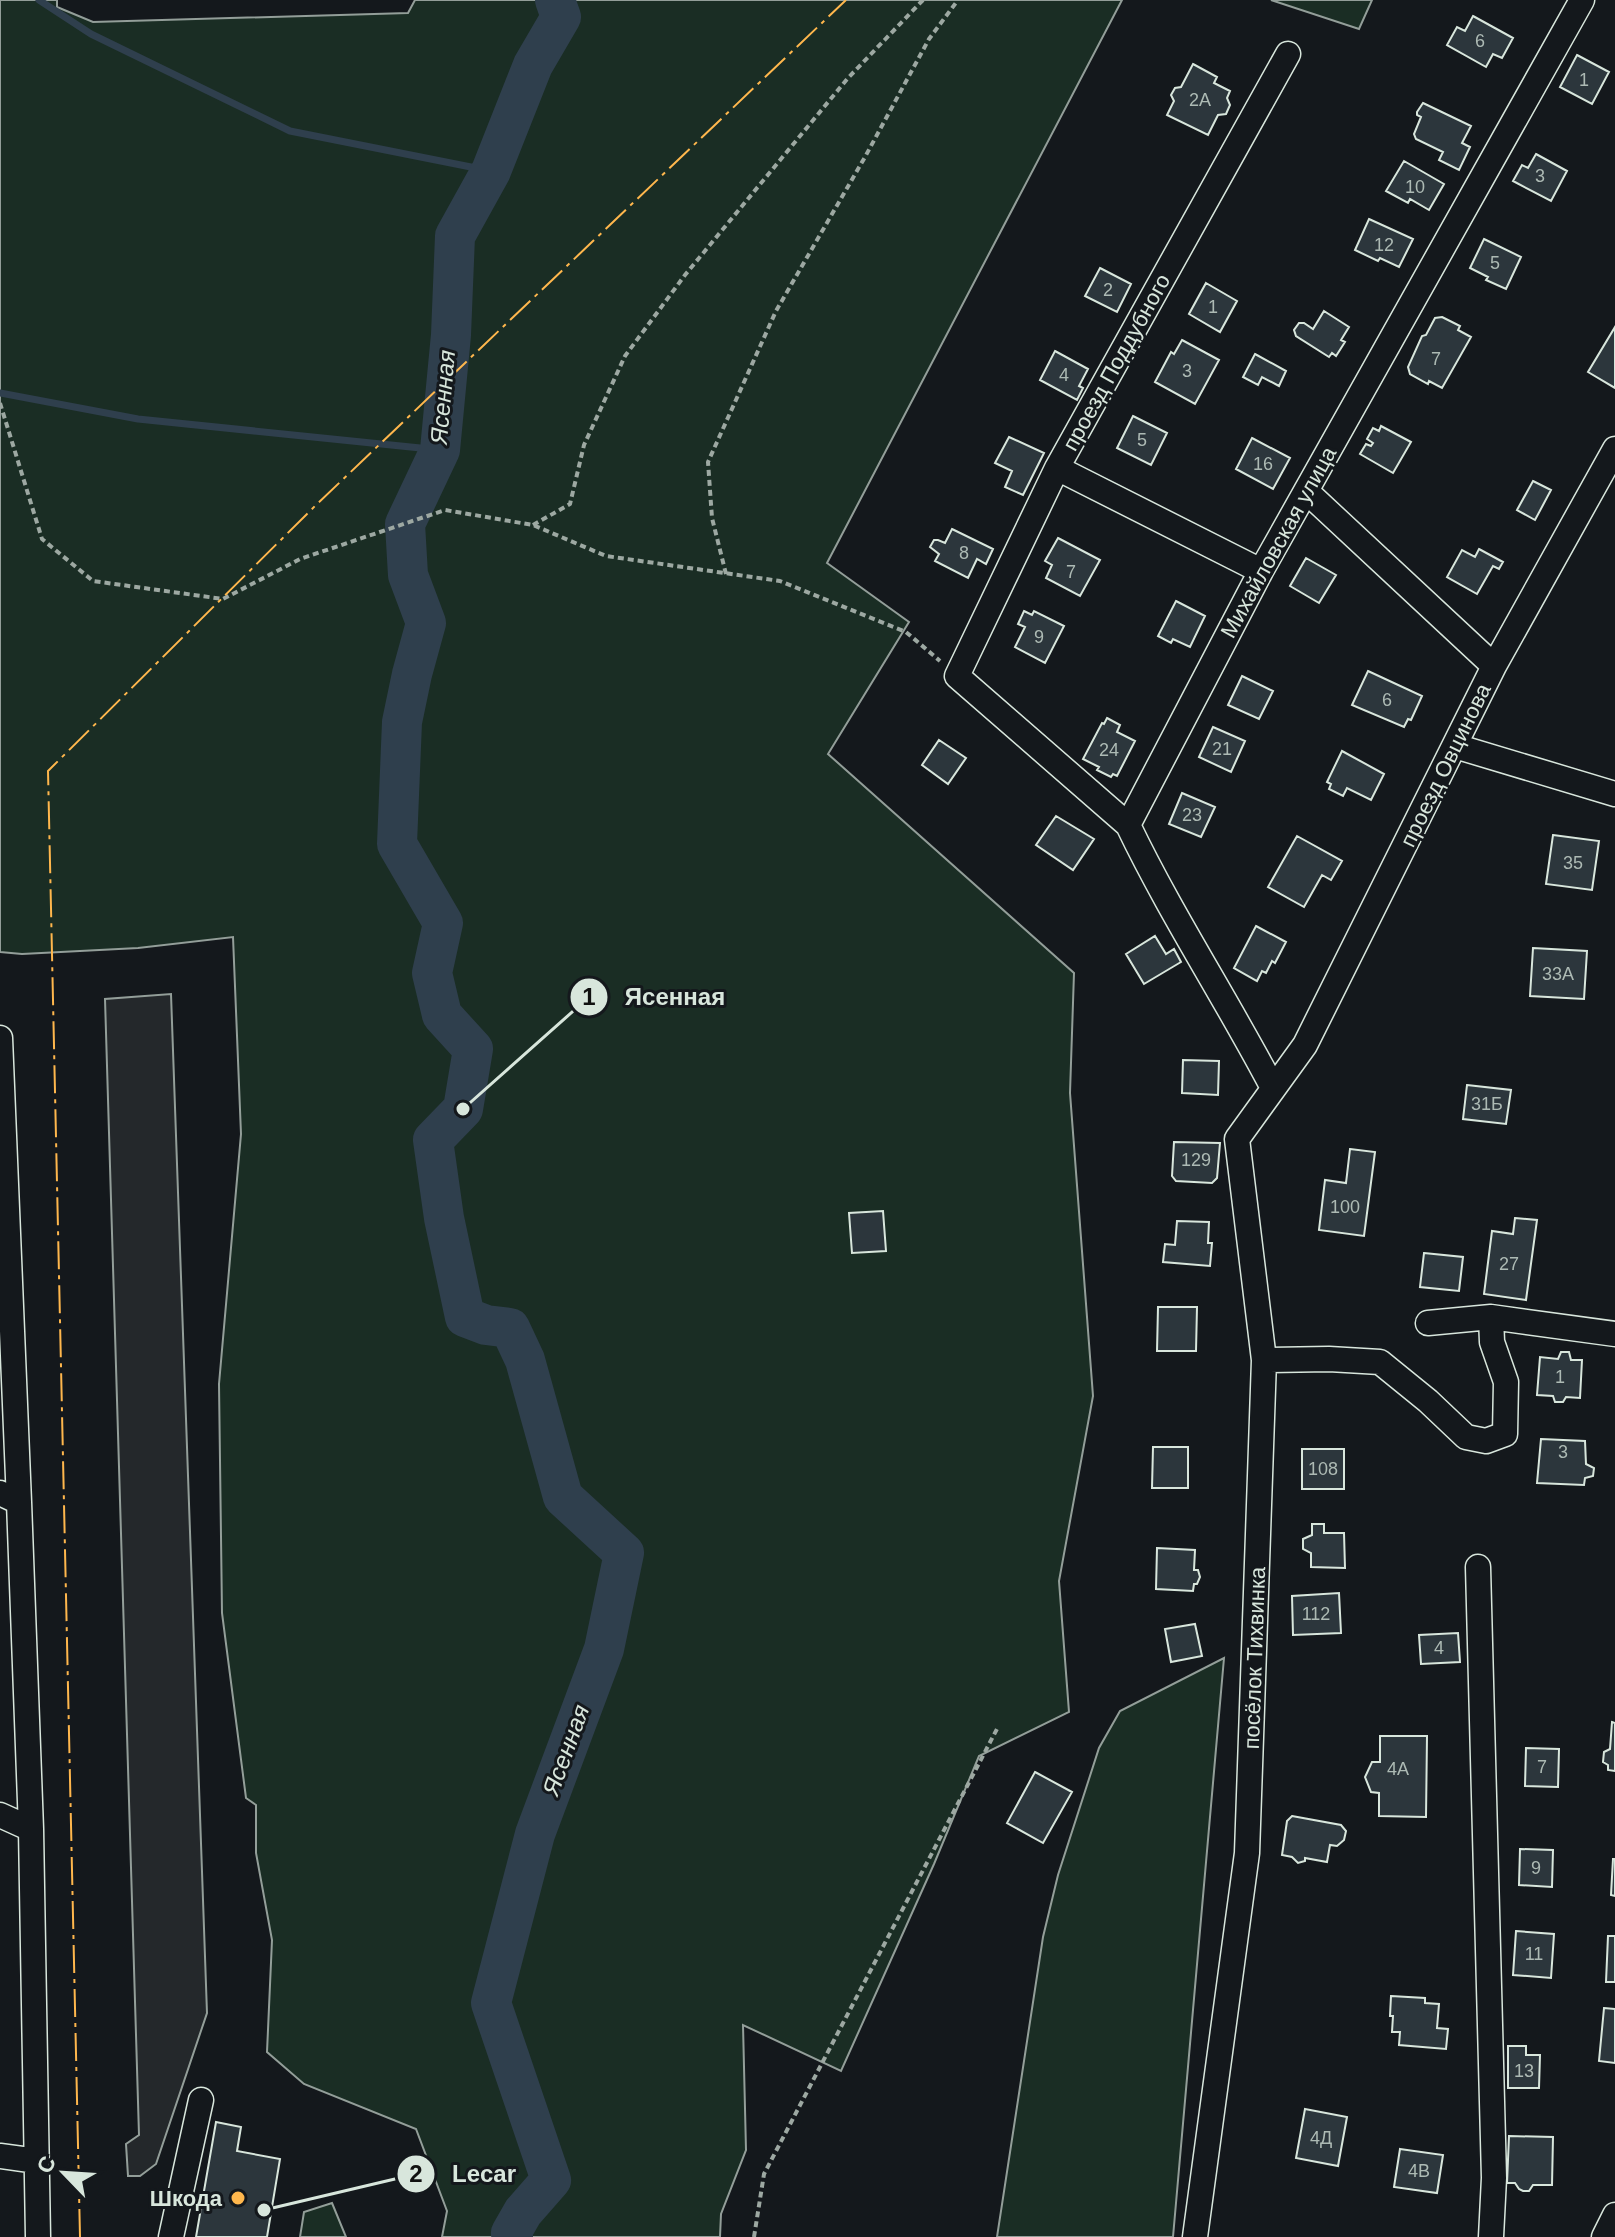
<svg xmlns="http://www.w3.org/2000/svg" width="1615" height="2237" font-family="Arial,sans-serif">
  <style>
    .green { fill: #1a2d24; stroke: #939e99; stroke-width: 2 }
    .parking { fill: #24282b; stroke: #939e99; stroke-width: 2 }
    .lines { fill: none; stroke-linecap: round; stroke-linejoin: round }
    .stream { stroke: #2f3f4d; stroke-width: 7 }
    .river { stroke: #2f3f4d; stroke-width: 40 }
    .building { fill: #2c363c; stroke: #d8e6dc; stroke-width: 2 }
    .minor-casing { stroke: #d8e6dc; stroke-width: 27 }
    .path { stroke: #9da8a2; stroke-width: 4; stroke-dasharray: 6 4; stroke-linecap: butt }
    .minor { stroke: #14181c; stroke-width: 24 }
    .power { stroke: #ffb74d; stroke-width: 2; stroke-dasharray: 28 6 4 6; stroke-linecap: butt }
    .poi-dot { fill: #ffb74d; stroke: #14181c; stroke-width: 3 }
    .labels { text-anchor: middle; stroke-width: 6; stroke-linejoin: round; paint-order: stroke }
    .number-label { font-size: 18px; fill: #adbab4 }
    .street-label { font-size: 22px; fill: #d8e6dc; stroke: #14181c }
    .poi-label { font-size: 22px; font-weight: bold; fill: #d8e6dc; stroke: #14181c; text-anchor: end }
    .water-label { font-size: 24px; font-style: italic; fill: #d8e6dc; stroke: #14181c }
    .leader { fill: none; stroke: #d8e6dc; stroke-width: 3 }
    .callout-dot { fill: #d8e6dc; stroke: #14181c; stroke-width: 3 }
    .mark-label { font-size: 24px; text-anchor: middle; font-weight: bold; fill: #111 }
    .callout-label { font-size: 24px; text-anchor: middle; font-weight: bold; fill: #d8e6dc; stroke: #14181c; stroke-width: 6; stroke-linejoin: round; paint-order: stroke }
  </style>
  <rect width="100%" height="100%" fill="#14181c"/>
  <path class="green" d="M0,0H57V7L93,22L408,13L415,0H1122L827,563L909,622L828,754L1074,973L1070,1093L1093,1396L1059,1581L1069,1712L979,1756L934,1864L841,2071L743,2025L746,2150L721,2214L720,2237H442L447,2211L416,2129L304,2084L267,2052L272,1940L256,1853V1805L246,1798L222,1613L219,1384L241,1134L233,937L138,948L22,954L0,952Z
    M1271,0H1372L1359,29Z
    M1224,1658L1173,2237H997L1043,1937L1058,1875L1099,1748L1120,1711Z
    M332,2203L346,2237H300L304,2212Z"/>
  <path class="parking" d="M171,994L207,2013L156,2164L140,2176H128L126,2144L139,2135L105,999Z"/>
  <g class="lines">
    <path class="stream" d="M39,0L91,34L290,131L491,171
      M0,393L138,419L440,450"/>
    <path class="river" d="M513,2237L511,2233L523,2212L551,2180L491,2003L535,1834L604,1649L624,1553L563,1497L525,1360L510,1328L486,1325L465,1317L444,1218L433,1140L463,1109L473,1049L442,1015L432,973L443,923L397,844L402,722L412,674L426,623L408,575L405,524L440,450L451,335L455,236L491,171L533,65L561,17L555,0"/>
  </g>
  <path class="building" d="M1473,16L1513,38L1502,58L1493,54L1486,67L1447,45L1457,27L1465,31Z
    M1577,55L1609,72L1592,104L1560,87Z
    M1193,64L1217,77L1214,83L1230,91L1227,98L1230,105L1226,114L1218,115L1208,135L1167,115L1174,101L1171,95L1175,88L1181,87Z
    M1423,103L1471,126L1462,143L1470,147L1459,170L1439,160L1443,152L1416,139L1414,134L1421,117L1417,115V112Z
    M1536,154L1567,171L1551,201L1513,181L1522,165L1528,168Z
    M1404,161L1444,184L1429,210L1410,199L1408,203L1386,191Z
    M1369,219L1413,239L1399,267L1380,258L1378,261L1355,250Z
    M1484,239L1521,257L1506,289L1486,280L1488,277L1470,268Z
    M1100,268L1131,284L1117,312L1085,296Z
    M1206,283L1237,301L1220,332L1189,314Z
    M1324,311L1349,327L1341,340L1345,342L1336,356L1332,353L1329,357L1296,336L1294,330L1299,323H1304L1313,329Z
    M1442,317L1460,326L1458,330L1471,337L1442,388L1429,381L1428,384L1410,374L1408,367L1422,336L1426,335L1435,318Z
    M1615,327V388L1588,372Z
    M1182,340L1219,360L1195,404L1155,382L1171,352L1174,354Z
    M1055,351L1088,369L1079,386L1083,388L1077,400L1040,380Z
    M1255,354L1286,371L1279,386L1262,377L1258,385L1243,377Z
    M1133,416L1167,433L1151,465L1117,448Z
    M1381,426L1411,442L1393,473L1360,454L1366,444L1371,446L1373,443L1367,439L1373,428L1379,431Z
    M1009,437L1044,453L1023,495L1005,487L1012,471L995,463Z
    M1252,438L1290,458L1273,489L1236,469Z
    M1533,481L1551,490L1535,520L1517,510Z
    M952,529L993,549L986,564L977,559L968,578L935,561L939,554L930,547L934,540H938L945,543Z
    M1058,538L1100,560L1080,596L1046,578L1052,565L1045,561Z
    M1479,549L1503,562L1499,569L1493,566L1477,594L1447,577L1462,550L1475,557Z
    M1306,558L1336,575L1319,603L1290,586Z
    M1176,601L1205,616L1190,647L1173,639L1171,643L1158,636Z
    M1024,611L1032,615L1034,611L1064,626L1045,663L1015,647L1025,627L1018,624Z
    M1368,671L1422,696L1411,720L1408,719L1404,727L1352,705Z
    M1242,676L1273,691L1259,719L1228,705Z
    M1107,718L1120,725L1117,732L1135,741L1117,776L1113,774L1111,777L1097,770L1099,767L1083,759L1102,723L1104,724Z
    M1213,727L1245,741L1231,772L1199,757Z
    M939,740L966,758L948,784L922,765Z
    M1342,751L1384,774L1371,800L1347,788L1343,796L1329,789L1331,784L1327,782Z
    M1182,793L1215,807L1201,837L1169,824Z
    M1056,816L1094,839L1073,870L1036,845Z
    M1553,835L1599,841L1592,890L1546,884Z
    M1297,836L1342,861L1331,880L1322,875L1304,907L1268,887Z
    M1256,926L1286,942L1275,963L1272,961L1266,973L1262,971L1257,981L1234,968Z
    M1155,936L1166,954L1174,949L1181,962L1144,984L1126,954Z
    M1533,948L1587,951L1584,999L1530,996Z
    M1183,1060L1219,1061L1218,1095L1182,1093Z
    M1467,1085L1511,1090L1506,1124L1463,1119Z
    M1174,1142L1220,1143L1217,1178L1212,1183L1176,1181L1172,1176Z
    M1350,1149L1375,1152L1364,1236L1319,1230L1325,1180L1346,1183Z
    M883,1211L886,1251L852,1253L849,1213Z
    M1515,1218L1537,1220L1526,1300L1484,1294L1492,1231L1513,1234Z
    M1177,1221L1209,1222L1208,1243H1212L1210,1266L1163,1262L1165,1244L1175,1245Z
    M1424,1253L1463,1257L1459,1291L1420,1287Z
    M1158,1307H1197L1196,1351H1157Z
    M1561,1352H1569L1571,1360H1582L1580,1398L1566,1397L1563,1402H1555L1553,1396L1537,1395L1540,1357L1558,1359Z
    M1541,1439L1585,1441L1586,1464L1594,1468L1593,1476L1585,1478L1584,1485L1537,1483Z
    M1153,1447H1188V1488H1152Z
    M1302,1449H1344V1489H1302Z
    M1312,1524H1324V1533H1344L1345,1568L1311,1567V1553L1303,1549V1539L1312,1535Z
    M1157,1548L1195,1550L1194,1570H1198L1200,1577L1197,1584H1194L1193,1591L1156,1589Z
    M1339,1593L1341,1633L1293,1635L1292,1596Z
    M1195,1624L1202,1656L1171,1662L1165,1629Z
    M1458,1633L1460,1662L1421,1664L1419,1635Z
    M1612,1722L1615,1723V1771L1608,1770V1765L1603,1762L1604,1752L1610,1749Z
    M1380,1736H1427L1426,1817L1379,1816V1793L1371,1792L1365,1777L1372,1762H1380Z
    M1526,1748L1559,1749L1558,1787L1525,1786Z
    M1035,1772L1072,1792L1043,1843L1007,1823Z
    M1292,1816L1341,1825L1346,1831L1344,1840L1337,1846L1330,1845L1327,1862L1305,1858V1861L1298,1863L1292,1857L1282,1855L1287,1821Z
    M1520,1849L1553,1850L1552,1887L1519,1885Z
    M1613,1859H1615V1896L1611,1895Z
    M1516,1931L1554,1934L1551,1978L1513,1975Z
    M1608,1936H1615V1982H1606Z
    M1391,1996L1425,1998V2003L1439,2004L1437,2028L1448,2029L1446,2049L1399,2045L1400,2032H1392L1393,2016H1390Z
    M1604,2008L1615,2009V2063L1599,2061Z
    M1508,2046H1526V2055H1540L1539,2088H1508Z
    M1305,2109L1347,2117L1338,2166L1296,2158Z
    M216,2122L241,2127L237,2151L280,2159L267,2237H196Z
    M1509,2136L1553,2137L1552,2185H1533L1529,2191H1523L1519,2189L1515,2183H1507Z
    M1400,2149L1443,2155L1437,2193L1394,2187Z"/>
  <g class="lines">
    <g class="minor-casing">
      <path id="minor" d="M1057,468L1261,571
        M1494,666L1615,449
        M1455,746L1615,794
        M1128,825L957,676L1057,468L1288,54
        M0,1038L19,1502L0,1493
        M1273,1088C1227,1000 1171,915 1128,825L1261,571L1582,0
        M1428,1323L1491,1317
        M1264,1360L1329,1359L1380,1362L1428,1401L1466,1437L1486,1441L1505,1434L1506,1382L1492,1342L1491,1317L1615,1334
        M19,1502L31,1829
        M1478,1567L1494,2178L1491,2237
        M0,1815L31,1829L38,2237
        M0,2156L37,2161
        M171,2237L201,2100
        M1195,2237L1247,1853L1264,1360L1237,1139L1305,1045L1494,666L1306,491
        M1604,2237L1615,2215"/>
    </g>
    <path class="path" d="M0,403L42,539L93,581L223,599L300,559L445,510L533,525L606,556L780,581L906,632L940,661
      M533,525L570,504L584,445L625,356L685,275L848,78L923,0
      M726,574L712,518L708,462L776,311L865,157L929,39L958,0
      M754,2237L764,2174L998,1727"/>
    <use href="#minor" class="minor"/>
    <path class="power" d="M80,2237L48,771L316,505L846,0"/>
  </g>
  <circle class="poi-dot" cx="238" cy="2198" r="8"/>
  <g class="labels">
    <g class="number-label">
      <text x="1480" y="47">6</text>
      <text x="1584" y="86">1</text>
      <text x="1200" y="106">2А</text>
      <text x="1540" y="182">3</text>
      <text x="1415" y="193">10</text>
      <text x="1384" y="251">12</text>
      <text x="1495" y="269">5</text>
      <text x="1108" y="296">2</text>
      <text x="1213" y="313">1</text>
      <text x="1436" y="365">7</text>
      <text x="1187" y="377">3</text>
      <text x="1064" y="381">4</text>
      <text x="1142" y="446">5</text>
      <text x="1263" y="470">16</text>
      <text x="964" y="559">8</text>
      <text x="1071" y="578">7</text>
      <text x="1039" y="643">9</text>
      <text x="1387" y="706">6</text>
      <text x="1222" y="755">21</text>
      <text x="1109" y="756">24</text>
      <text x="1192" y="821">23</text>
      <text x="1573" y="869">35</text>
      <text x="1558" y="980">33А</text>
      <text x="1487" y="1110">31Б</text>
      <text x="1196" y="1166">129</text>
      <text x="1345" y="1213">100</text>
      <text x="1509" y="1270">27</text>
      <text x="1560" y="1383">1</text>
      <text x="1563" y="1458">3</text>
      <text x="1323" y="1475">108</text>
      <text x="1316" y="1620">112</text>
      <text x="1439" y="1654">4</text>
      <text x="1542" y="1773">7</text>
      <text x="1398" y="1775">4А</text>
      <text x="1536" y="1874">9</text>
      <text x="1534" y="1960">11</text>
      <text x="1524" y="2077">13</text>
      <text x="1321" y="2144">4Д</text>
      <text x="1419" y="2177">4В</text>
    </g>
    <g class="street-label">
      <text transform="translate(1116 362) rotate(-61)" y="8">проезд Поддубного</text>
      <text transform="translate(1278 542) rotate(-61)" y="8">Михайловская улица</text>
      <text transform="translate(1445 765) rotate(-64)" y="8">проезд Овцинова</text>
      <text transform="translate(1254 1658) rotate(-88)" y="8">посёлок Тихвинка</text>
    </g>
    <g class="poi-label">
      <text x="222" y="2206">Шкода</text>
    </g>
    <g class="water-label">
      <text transform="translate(443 397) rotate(-85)" y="8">Ясенная</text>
      <text transform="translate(566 1750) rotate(-70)" y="8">Ясенная</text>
    </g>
  </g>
  <path class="leader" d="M463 1109L589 997M264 2210L416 2174"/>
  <g class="callout-dot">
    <circle cx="463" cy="1109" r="8"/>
    <circle cx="264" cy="2210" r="8"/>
    <circle cx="589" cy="997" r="20"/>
    <circle cx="416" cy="2174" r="20"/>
  </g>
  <g class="mark-label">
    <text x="589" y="1005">1</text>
    <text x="416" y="2182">2</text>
  </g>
  <g class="callout-label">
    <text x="675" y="1005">Ясенная</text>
    <text x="484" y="2182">Lecar</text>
  </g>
  <g transform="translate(64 2173) rotate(295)" stroke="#14181c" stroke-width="6" paint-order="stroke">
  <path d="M0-6L14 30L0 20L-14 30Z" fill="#d8e6dc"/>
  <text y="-12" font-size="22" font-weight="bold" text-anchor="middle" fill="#d8e6dc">С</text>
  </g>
</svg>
